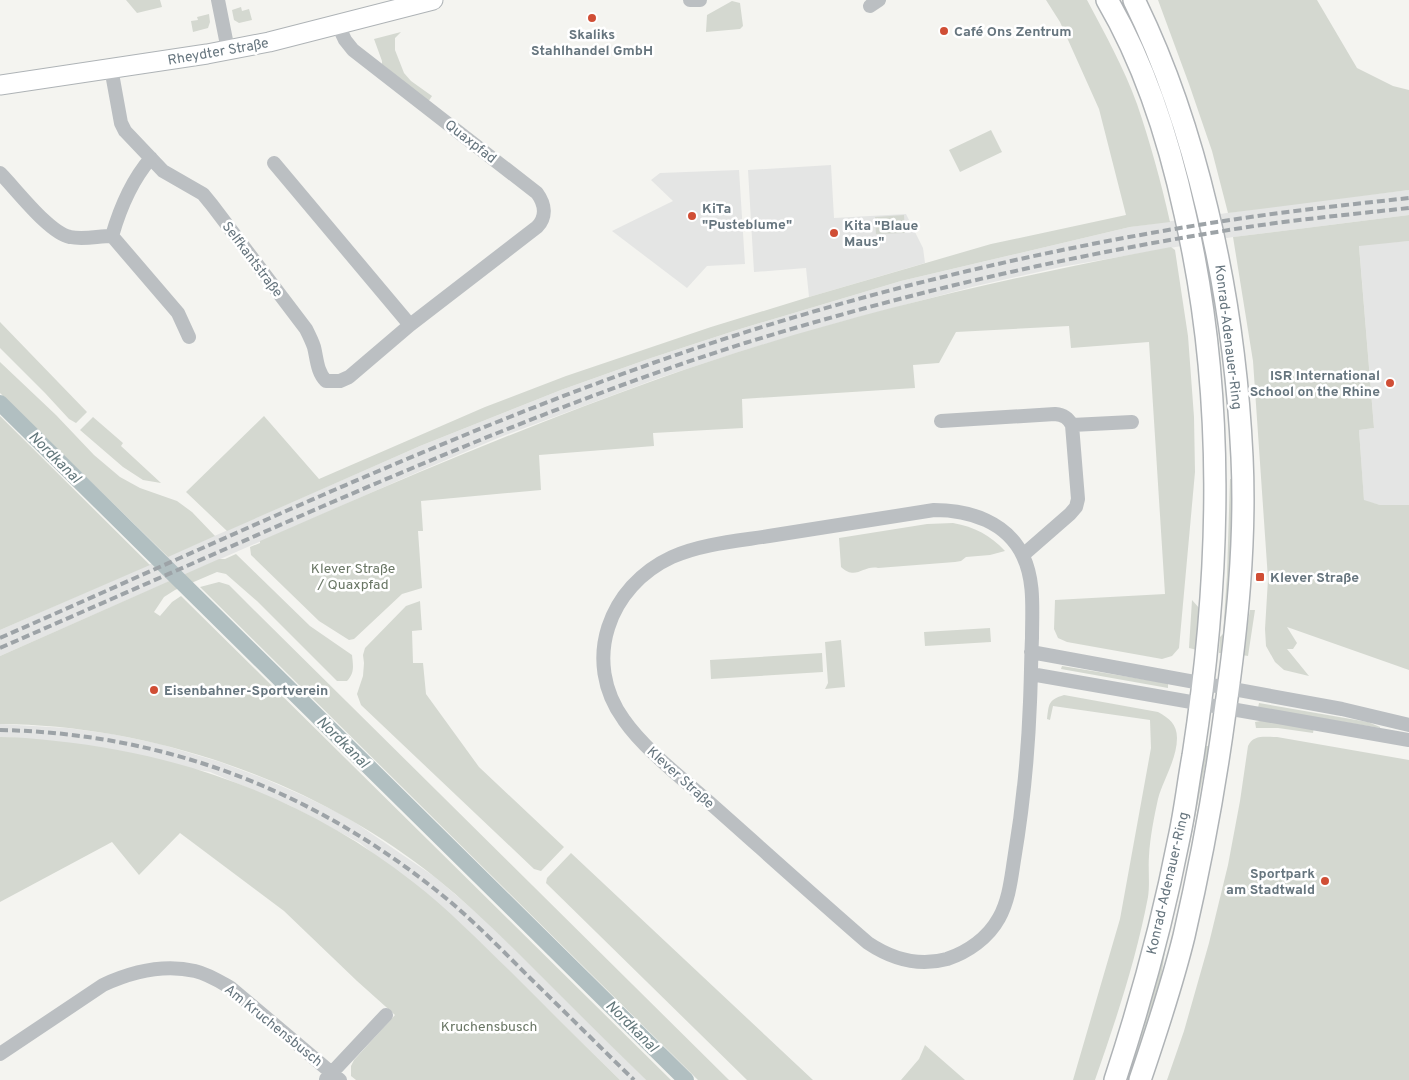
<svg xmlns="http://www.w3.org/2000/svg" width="1409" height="1080" font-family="Overpass,sans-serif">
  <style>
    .built { fill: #e4e5e4 }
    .green { fill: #d4d8d0 }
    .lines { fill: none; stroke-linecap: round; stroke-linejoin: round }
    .canal { stroke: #b1bfc1; stroke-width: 16 }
    .secondary-casing { stroke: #aeb3b6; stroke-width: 21 }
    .primary-casing { stroke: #afb3b6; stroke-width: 24 }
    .minor { stroke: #bbbfc2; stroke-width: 14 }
    .secondary { stroke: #fff; stroke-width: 19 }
    .primary { stroke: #fff; stroke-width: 21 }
    .rail { stroke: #9da3a7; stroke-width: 4; stroke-dasharray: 8 4; stroke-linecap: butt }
    .poi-dot { fill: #d04e35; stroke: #fff; stroke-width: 2 }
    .labels { text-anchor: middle; stroke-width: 5; stroke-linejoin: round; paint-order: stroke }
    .poi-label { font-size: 14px; font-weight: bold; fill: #66757e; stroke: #fff; text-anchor: start }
    .street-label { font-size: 14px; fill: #66757e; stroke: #fff }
    .park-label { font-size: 14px; fill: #697664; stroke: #fff }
    .water-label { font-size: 15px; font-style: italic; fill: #62777b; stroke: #fff }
  </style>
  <rect width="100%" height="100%" fill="#f4f4f0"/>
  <path class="built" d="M831,165L834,218L906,214L923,248L925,263L809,297L806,268L754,272L748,170Z
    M739,170L745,264L707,266L687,288L612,231L673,201L651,180L660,173Z
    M1409,190V215L1233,237L1061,267L976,286L844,321L745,350L659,378L498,438L425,469L0,656V630L420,446L561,390L651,358L740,329L901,281L1130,227L1290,204Z
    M1409,241V505H1380L1364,501L1359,430L1374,428L1359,245Z
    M0,724L67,728L112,734L160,744L220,762L263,778L304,796L347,817L435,877L485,920L646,1080H620L461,924L360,843L291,806L210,772L12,737H0Z"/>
  <path class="green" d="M126,0H160L162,7L137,13Z
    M1046,0H1087C1105,34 1124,68 1137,104C1150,142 1161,182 1170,222L1130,227L901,281L740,329L651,358L561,390L420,446L227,531L186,492L264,416L319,479L485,407L566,376L711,327L809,297L991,244L1126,215L1099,109L1060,22Z
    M1158,0H1317L1357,68L1393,86L1409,90V190L1228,213L1212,151L1189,84Z
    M732,1L740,3L743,26L740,29L706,32L707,15Z
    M241,7L242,11L249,9L252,20L239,23L234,20L232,10Z
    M209,14L210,22L208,28L193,32L191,21L198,20L197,17Z
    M401,32L395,38V50L404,73L411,81L432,96L428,102L382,64V61L374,39Z
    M991,130L1002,152L960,172L949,150Z
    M904,215L905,233L876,234L875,217Z
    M1409,215V241L1359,246L1374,428L1359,430L1364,500L1380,505H1409V670L1287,627L1297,643L1293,649H1287L1309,676L1284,670L1275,662L1266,646L1265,629L1268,579L1253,361L1233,237Z
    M1171,247L1175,250L1188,336L1194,417L1195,472L1179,648L1172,656L1162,659L1067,642L1058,638L1054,629L1055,600L1165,594L1149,342L1071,348L1069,326L956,332L939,363L913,365L915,388L742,399L743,428L653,433L654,446L539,455L541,490L421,501L423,531H418L422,588L402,594L354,639L349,640L319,621L251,555L250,547L260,543V541C392,483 523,427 658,379C825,320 997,279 1171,247Z
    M0,322L87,412L76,423L69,419L45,393L0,348Z
    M0,362L56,415L94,455L120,477L140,488L177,501L192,512L215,536L168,557L0,393Z
    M0,416L150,565L0,630Z
    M93,417L123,443L121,446L161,483L143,480L123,467L80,430Z
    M1230,479H1233L1232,575L1225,653H1219L1220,637L1223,634L1227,575Z
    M953,523C975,527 990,535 1005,551L990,555L966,557L961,561L955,562L878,568C863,565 856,581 841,567L839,538L927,524Z
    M236,554L310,626L352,655C353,665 355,673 347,681H337L257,601L226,574L217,572L175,590L164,597L154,612L160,616L172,602L181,596L671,1080H646C610,1045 575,1010 540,975C506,941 473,908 436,878C317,782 153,725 0,724V656L219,559H225Z
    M219,582L229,585L245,601L729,1080H698L200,587Z
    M1192,600L1200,609L1197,650L1189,648Z
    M420,601L422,630L412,631L413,663H423L426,694L479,767L564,847L541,871L534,869L361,705L357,694L363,676L364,663L363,655L365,648L406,606Z
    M1250,610H1255L1248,656L1242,655Z
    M990,628L991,642L925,646L924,632Z
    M841,640L845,687L825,689L828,683L825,642Z
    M822,653L823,672L711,679L710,660Z
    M1062,666L1160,682H1168V688L1061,669Z
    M1064,695L1158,712C1169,718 1177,724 1177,738C1177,759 1163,780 1158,799C1154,817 1150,838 1149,856C1148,869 1150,884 1148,897C1136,960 1116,1020 1095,1080H1073L1120,919L1151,748L1150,720L1053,706L1050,720L1047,719C1049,704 1048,700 1064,695Z
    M1259,703L1368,722L1380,727V728L1258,708Z
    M1265,720L1314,727L1313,733L1278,728H1256L1255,722Z
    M0,737C19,737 38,739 56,741C185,754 311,801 413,882C448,909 479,941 510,971C547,1008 583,1044 620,1080H356L351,1076V1066L354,1060L395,1015L357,981L284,911L180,833L139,875L112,842L0,902Z
    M1277,737L1409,760V1080H1167L1184,1031L1209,943L1228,865L1240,801L1248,746C1253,734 1266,737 1277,737Z
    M1202,746H1209L1190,843L1167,939L1159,990L1150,1023L1130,1080H1122Z
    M571,853L813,1080H747L546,883L547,878Z
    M925,1045L965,1080H901L919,1059Z"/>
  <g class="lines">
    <path class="canal" d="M0,403L686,1080"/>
    <g class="secondary-casing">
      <path id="secondary" d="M0,85L207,54L269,42L433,0"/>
    </g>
    <g class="primary-casing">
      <path id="primary" d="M1107,0C1145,65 1169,140 1185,214C1226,392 1221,575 1193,756C1188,783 1185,811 1179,838C1163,920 1141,1001 1115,1080
        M1134,0C1167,67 1190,137 1207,209C1227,291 1238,374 1242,457C1246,542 1237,628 1225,712C1215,787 1201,862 1184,936C1172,985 1156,1033 1140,1080"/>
    </g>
    <path class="minor" d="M218,0L228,50
      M690,0H700
      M870,6L879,0
      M111,68L121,123L125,131L163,171L203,194L212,205L306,329C309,335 312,341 314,347C317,359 317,372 326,381H340L349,377L410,325
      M274,163L410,325L537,227C547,217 545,204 537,193L353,50L345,40L338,25
      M0,173C16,189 49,233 70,237C84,240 98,236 112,236L178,313L189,337
      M112,236C120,208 132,180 151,158
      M941,421L1055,414C1064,415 1068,418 1072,425
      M934,510C970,510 1007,522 1023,556C1035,581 1032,610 1032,638C1031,659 1031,680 1030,702C1028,755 1023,807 1014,860C1011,879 1009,900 999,918C988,938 968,952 947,959C918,967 892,959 868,943C815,897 763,850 710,803C683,779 644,749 624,720C581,661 609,586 672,557C701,544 737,541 769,536C824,527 879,519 934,510Z
      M1023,555L1070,514L1076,507L1078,499L1072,425L1132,422
      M1031,652L1342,709L1409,725
      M1031,674L1409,740
      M0,1054L103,985C131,972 164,964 195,971C208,974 219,981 231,988L340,1080
      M326,1079L386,1015"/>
    <use href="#secondary" class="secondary"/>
    <use href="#primary" class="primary"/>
    <path class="rail" d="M0,638C216,543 430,442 653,363C835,299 1026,252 1217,222C1280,212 1345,205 1409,198
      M0,648C107,601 214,554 321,507C460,447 600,389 745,343C900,295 1057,258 1217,232C1280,221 1345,215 1409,208
      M0,730C160,733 307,788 432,887C467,914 498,946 529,977C564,1011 599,1046 634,1080"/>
  </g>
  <g class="poi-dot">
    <circle cx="592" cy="18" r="5"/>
    <circle cx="944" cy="31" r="5"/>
    <circle cx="692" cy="216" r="5"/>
    <circle cx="834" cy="233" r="5"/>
    <circle cx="1390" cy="383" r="5"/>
    <rect x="1255" y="572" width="10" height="10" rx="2.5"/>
    <circle cx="154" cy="690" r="5"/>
    <circle cx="1325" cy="881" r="5"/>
  </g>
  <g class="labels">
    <g class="poi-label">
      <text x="954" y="36">Café Ons Zentrum</text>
      <text x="592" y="39" text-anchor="middle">Skaliks<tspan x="592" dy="16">Stahlhandel GmbH</tspan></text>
      <text x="702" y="213">KiTa<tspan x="702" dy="16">"Pusteblume"</tspan></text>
      <text x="844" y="230">Kita "Blaue<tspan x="844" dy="16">Maus"</tspan></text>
      <text x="1380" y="380" text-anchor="end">ISR International<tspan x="1380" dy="16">School on the Rhine</tspan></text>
      <text x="1270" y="582">Klever Straße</text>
      <text x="164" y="695">Eisenbahner-Sportverein</text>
      <text x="1315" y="878" text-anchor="end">Sportpark<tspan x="1315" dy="16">am Stadtwald</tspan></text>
    </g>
    <g class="street-label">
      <text transform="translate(218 51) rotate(-10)" y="5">Rheydter Straße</text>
      <text transform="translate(471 141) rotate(38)" y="5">Quaxpfad</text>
      <text transform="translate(253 259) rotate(53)" y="5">Selfkantstraße</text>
      <text transform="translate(1229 337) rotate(83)" y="5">Konrad-Adenauer-Ring</text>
      <text transform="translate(681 777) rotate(42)" y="5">Klever Straße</text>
      <text transform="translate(1167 883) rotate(-77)" y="5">Konrad-Adenauer-Ring</text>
      <text transform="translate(274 1025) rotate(39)" y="5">Am Kruchensbusch</text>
    </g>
    <g class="park-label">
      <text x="353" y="573">Klever Straße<tspan x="353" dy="16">/ Quaxpfad</tspan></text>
      <text x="489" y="1031">Kruchensbusch</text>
    </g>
    <g class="water-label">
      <text transform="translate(55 457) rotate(45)" y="5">Nordkanal</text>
      <text transform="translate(343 742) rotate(45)" y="5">Nordkanal</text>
      <text transform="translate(632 1026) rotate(45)" y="5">Nordkanal</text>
    </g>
  </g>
</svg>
